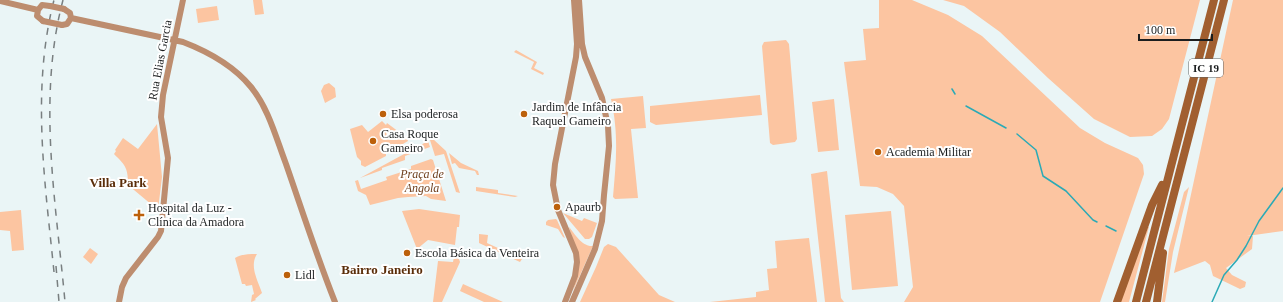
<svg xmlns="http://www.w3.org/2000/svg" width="1283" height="302" font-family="Georgia,serif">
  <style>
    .green { fill: #fcc5a1 }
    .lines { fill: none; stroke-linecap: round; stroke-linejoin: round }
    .stream { stroke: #2baab6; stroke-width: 1.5 }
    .secondary { stroke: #bd8d6f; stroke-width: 6 }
    .highway { stroke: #a15f30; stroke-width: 8 }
    .rail { stroke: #797f80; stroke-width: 1.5; stroke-dasharray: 7 7; stroke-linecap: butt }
    .secondary-bridge { stroke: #bd8d6f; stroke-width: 6 }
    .poi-dot { fill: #bc600a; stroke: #fff; stroke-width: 1.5 }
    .labels { text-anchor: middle; stroke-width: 4; stroke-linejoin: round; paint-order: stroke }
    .shield { fill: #fff; stroke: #5f6262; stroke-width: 1 }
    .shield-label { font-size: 11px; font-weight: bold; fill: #1b1e1f }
    .street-label { font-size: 12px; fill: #1b1e1f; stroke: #fff }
    .poi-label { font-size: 12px; fill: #1b1e1f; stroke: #fff; text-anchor: start }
    .park-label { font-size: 12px; font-style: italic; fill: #70411f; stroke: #fff }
    .neighbourhood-label { font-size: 13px; font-weight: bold; fill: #5a2d09; stroke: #fff }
  </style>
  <rect width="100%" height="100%" fill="#eaf5f6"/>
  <path class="green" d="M253,0H262L264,14L255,15Z
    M879,0H912L948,15L982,36L1080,128L1105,143L1138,158L1143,165L1144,174L1100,302H904L913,287L904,206L893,194L877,187L860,186L844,62L866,60L863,29L879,28Z
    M943,0H1200L1169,119L1162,129L1152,136L1130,137L1094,119L1048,78L1000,32L964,6Z
    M1233,0H1283V231L1247,236H1253L1252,249L1226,268L1232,275L1246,282L1245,287L1240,289L1213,276L1210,265L1205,261L1174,273Z
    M217,6L219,20L198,23L196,9Z
    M786,40L789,44L797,139L795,142L773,145L770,143L762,46L764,42Z
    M516,50L537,62L534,68L544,73L543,75L531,69L534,62L514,52Z
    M329,83L335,88L336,97L325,103L321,91L324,85Z
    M760,95L762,115L656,125L650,122V106Z
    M643,96L646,128L631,129L638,198L615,199L613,197C616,162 619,135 611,99Z
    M834,99L839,150L818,152L812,102Z
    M382,121L386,125L387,123L407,138L408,141L386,154V156L365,167L361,165V161L357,157L350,129L362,125L368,132Z
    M157,124L162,177L158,210L128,185C128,168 126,166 114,154L116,151L115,150L123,138L138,149Z
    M433,139L446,151L460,193L456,192L444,154L435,156L430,140Z
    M428,141L430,147L405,156V160L382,168V170L360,178Z
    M449,153L461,163L478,171L479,175H477L475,171L459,168L455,163L452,164Z
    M431,159L433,160L446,201L431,199L426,196L408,197L398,198L370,205L366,195L358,191L355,181L358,180L361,189L387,180L386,177L411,169V166Z
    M827,171L841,298L844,302H825L811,174Z
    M476,187L498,190V193L518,196L515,197L476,191Z
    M1189,187L1173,252L1165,302H1162L1169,249L1184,192Z
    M419,209L460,215L459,227H457L455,245L428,240L417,249L402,211Z
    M21,210L24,250L12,251L10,231L0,230V212Z
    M891,211L898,286L852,290L845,215Z
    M563,213L582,221L584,218L597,223L592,237L589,239H585Z
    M556,219L557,220L565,238L563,237L558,229L546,225V222L548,220Z
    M569,227C575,234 582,247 593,246L573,291L579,267Z
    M1148,227H1149L1129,302H1120Z
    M479,234L488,235L487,243L522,259L520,262L479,243Z
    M809,238L817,302H710L756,297V292L769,290L767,269L777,268L775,241Z
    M608,244L616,247L659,295L675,302H580L596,267L604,247Z
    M90,248L98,254L91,264L83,257Z
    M257,254C249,266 258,281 262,293L255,299L256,300L251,302L252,295L254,294L252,285L246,286L245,284H242L235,258C241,254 250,254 257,254Z
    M454,257L459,259L460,262L442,302H433L438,261L453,262Z
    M463,284L503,302H484L460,291Z"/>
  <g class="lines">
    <path class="stream" d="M952,89L955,94
      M966,106L1006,128
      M1017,134L1036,150L1043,176L1066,191L1093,220L1097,222
      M1106,226L1116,231
      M1212,302L1224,275L1237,260L1246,246L1259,221L1283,188"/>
    <path class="secondary" d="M0,1L38,10
      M71,18L183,42C209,52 233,65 251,87C269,109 276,138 286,164C302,210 317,257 335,302
      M43,21L37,16L38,10L42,5L50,6
      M62,25L67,24L71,18L70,13L64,9
      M119,302L122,287L126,278L158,237L161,231L168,158L161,117L163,95L183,0
      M565,302L575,276L577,262L576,253L558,210L553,185L555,164L576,57L577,44L574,0
      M572,302L595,249L602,221L604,195L609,146L608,126L602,98L585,57L582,44L579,0"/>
    <path class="highway" d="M1117,302L1152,205L1162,185
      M1136,302L1214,0
      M1146,302L1224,0
      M1157,302L1163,253"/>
    <path class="rail" d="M63,0C37,99 56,202 65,302
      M56,266L59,302
      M54,272C45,182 31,90 54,0"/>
    <path class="secondary-bridge" d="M50,6L64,9
      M43,21L62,25"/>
  </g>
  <g class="poi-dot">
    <circle cx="383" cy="114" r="4"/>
    <circle cx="524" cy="114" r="4"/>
    <circle cx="373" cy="141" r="4"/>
    <circle cx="878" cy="152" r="4"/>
    <circle cx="557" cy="207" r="4"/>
    <path d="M137 209h4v4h4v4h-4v4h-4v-4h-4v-4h4z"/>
    <circle cx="407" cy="253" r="4"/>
    <circle cx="287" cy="275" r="4"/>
  </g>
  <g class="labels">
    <rect class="shield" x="1189" y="59" width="34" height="18" rx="3"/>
    <g class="shield-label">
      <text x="1206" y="72">IC 19</text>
    </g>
    <g class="street-label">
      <text transform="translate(160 60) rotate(-79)" y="4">Rua Elias Garcia</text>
    </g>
    <g class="poi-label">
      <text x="532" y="111">Jardim de Infância<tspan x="532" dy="14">Raquel Gameiro</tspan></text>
      <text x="391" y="118">Elsa poderosa</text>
      <text x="381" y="138">Casa Roque<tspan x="381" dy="14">Gameiro</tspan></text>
      <text x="886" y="156">Academia Militar</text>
      <text x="565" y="211">Apaurb</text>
      <text x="148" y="212">Hospital da Luz -<tspan x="148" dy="14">Clínica da Amadora</tspan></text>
      <text x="415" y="257">Escola Básica da Venteira</text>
      <text x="295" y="279">Lidl</text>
    </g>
    <g class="park-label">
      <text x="422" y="178">Praça de<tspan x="422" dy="14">Angola</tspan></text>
    </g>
    <g class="neighbourhood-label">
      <text x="118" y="187">Villa Park</text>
      <text x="382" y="274">Bairro Janeiro</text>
    </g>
  </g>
  <path d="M1139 34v6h73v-6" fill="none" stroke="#1b1e1f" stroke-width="2"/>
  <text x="1145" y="34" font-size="12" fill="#1b1e1f" stroke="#ffffff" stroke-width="3" paint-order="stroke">100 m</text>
</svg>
